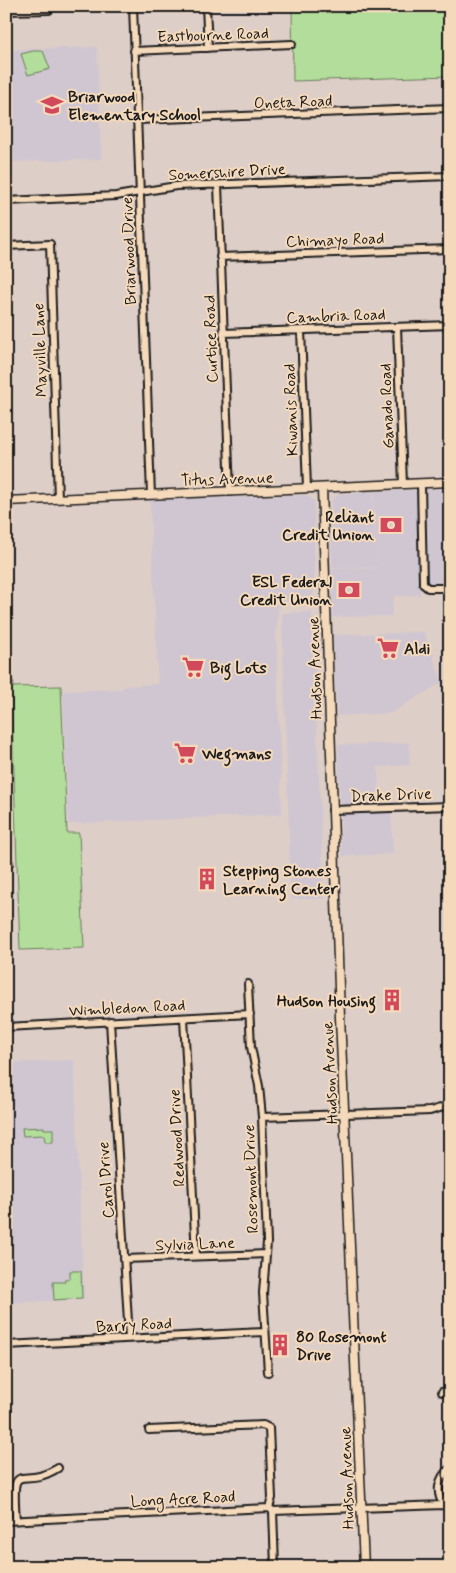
<svg xmlns="http://www.w3.org/2000/svg" width="456" height="1573" font-family="Mynerve,sans-serif">
  <style>
    .built { fill: #cfc6d1 }
    .green { fill: #b3dd9a; stroke: #687c5b }
    .lines { fill: none; stroke-linecap: round; stroke-linejoin: round }
    .minor-casing { stroke: #1c1c1c; stroke-width: 10 }
    .major-casing { stroke: #1c1c1c; stroke-width: 11 }
    .minor { stroke: #f4d9bb; stroke-width: 6 }
    .major { stroke: #f4d9bb; stroke-width: 8 }
    .labels { text-anchor: middle; stroke-width: 4; stroke-linejoin: round; paint-order: stroke }
    .street-label { font-size: 16px; fill: #1c1c1c; stroke: #f4d9bb }
    .poi-label { font-size: 16px; font-weight: bold; fill: #1c1c1c; stroke: #f4d9bb; text-anchor: start }
  </style>
  <rect width="100%" height="100%" fill="#decec8"/>
  <filter id="ink" filterUnits="userSpaceOnUse"><feTurbulence type="fractalNoise" baseFrequency=".02" numOctaves="2"/><feDisplacementMap in="SourceGraphic" scale="10" xChannelSelector="R" yChannelSelector="G"/><feConvolveMatrix kernelMatrix="1 2 1 2 8 2 1 2 1" color-interpolation-filters="sRGB"/></filter>
  <g filter="url(#ink)">
    <path class="built" d="M97,47L101,159L6,162V50Z
      M450,488V585L428,586L424,496L429,489Z
      M414,490L418,494L420,595L394,596L391,616L333,617L332,569L376,568L374,492Z
      M373,492L376,567L332,568L331,505L333,498L339,494Z
      M306,495L314,501V590L310,601L279,602L276,634L282,814L68,824L63,691L121,689L125,686L158,684L150,500Z
      M312,612L324,899H291L282,613Z
      M424,632L442,682L391,713L337,716L333,635Z
      M409,743L410,765L378,767L379,811L391,810L393,854L342,856L338,745Z
      M74,1060L84,1299L6,1303V1063Z"/>
    <path class="green" d="M366,6H450V76L293,81L292,9Z
      M33,51H43L50,69L28,75L21,54Z
      M61,686L67,833H79L84,948L20,950L11,687Z
      M44,1127V1129H53V1142H45L44,1135L23,1136L22,1128Z
      M70,1271H81L82,1298L54,1300L53,1282H65V1279H70Z"/>
    <g class="lines">
      <g class="minor-casing">
        <path id="minor" d="M133,6L151,495
          M206,6L208,48
          M6,11L49,10
          M134,51L292,44
          M137,120L450,108
          M218,185L230,492
          M6,201L116,196L176,186L450,176
          M6,246L50,244L58,499
          M220,257L450,249
          M397,327L403,484
          M301,330L307,488
          M223,333L450,325
          M421,484L423,584L428,588H450
          M6,684H9
          M332,810L450,806
          M6,858L9,863L6,867
          M248,984L251,1047L259,1086L262,1117L267,1242L263,1293L268,1372
          M184,1018L196,1256
          M110,1021L129,1338
          M6,1027L250,1014
          M262,1117L430,1111L450,1105
          M124,1259L266,1254
          M6,1345L264,1332
          M442,1392L450,1391
          M149,1430L263,1425L269,1428L272,1498L269,1508
          M450,1468C438,1478 435,1493 444,1505L450,1507
          M273,1511L275,1567
          M16,1520C11,1454 20,1492 58,1468
          M6,1521L269,1508L273,1511L444,1505"/>
      </g>
      <g class="major-casing">
        <path id="major" d="M322,488L340,1017L364,1567
          M6,501L450,482"/>
      </g>
      <use href="#minor" class="minor"/>
      <use href="#major" class="major"/>
    </g>
  </g>
  <defs>
    <g id="school-bare" transform="scale(1.725)"><path d="M0-5L7-2L0 1L-7-2ZM-4 1L0 2.5L4 1V4Q0 6-4 4Z" fill="#d1495b" stroke="#f4d9bb" stroke-width="2.5" paint-order="stroke"/></g>
    <g id="bank-bare" transform="scale(1.725)"><path d="M-6-4H6V4H-6ZM0-2.3a2.3 2.3 0 1 0 0 4.6a2.3 2.3 0 1 0 0-4.6Z" fill="#d1495b" stroke="#f4d9bb" stroke-width="2.5" paint-order="stroke"/></g>
    <g id="supermarket-bare" transform="scale(1.725)"><path d="M-6-5.5h2.5l.6 2H6L4.5 2H-2.5L-4.4-4H-6ZM-1.5 3.2a1.3 1.3 0 1 0 .1 0ZM3 3.2a1.3 1.3 0 1 0 .1 0Z" fill="#d1495b" stroke="#f4d9bb" stroke-width="2.5" paint-order="stroke"/></g>
    <g id="building-bare" transform="scale(1.725)"><path d="M-4-6H4V6H1V3H-1V6H-4ZM-2.5-4.3h1.7v1.8h-1.7ZM.8-4.3h1.7v1.8H.8ZM-2.5-1h1.7V.8h-1.7ZM.8-1h1.7V.8H.8Z" fill="#d1495b" stroke="#f4d9bb" stroke-width="2.5" paint-order="stroke"/></g>
  </defs>
  <g fill-rule="evenodd">
    <use href="#school-bare" x="52" y="105"/>
    <use href="#bank-bare" x="391" y="525"/>
    <use href="#bank-bare" x="349" y="590"/>
    <use href="#supermarket-bare" x="388" y="648"/>
    <use href="#supermarket-bare" x="193" y="667"/>
    <use href="#supermarket-bare" x="185" y="753"/>
    <use href="#building-bare" x="207" y="879"/>
    <use href="#building-bare" x="392" y="1000"/>
    <use href="#building-bare" x="280" y="1345"/>
  </g>
  <g class="labels">
    <g class="street-label">
      <text transform="translate(213 34) rotate(-2)" y="6">Eastbourne Road</text>
      <text transform="translate(293 101) rotate(-2)" y="6">Oneta Road</text>
      <text transform="translate(227 171) rotate(-3)" y="6">Somershire Drive</text>
      <text transform="translate(335 239) rotate(-2)" y="6">Chimayo Road</text>
      <text transform="translate(128 251) rotate(-92)" y="6">Briarwood Drive</text>
      <text transform="translate(336 315) rotate(-2)" y="6">Cambria Road</text>
      <text transform="translate(210 339) rotate(-92)" y="6">Curtice Road</text>
      <text transform="translate(39 350) rotate(-92)" y="6">Mayville Lane</text>
      <text transform="translate(386 406) rotate(-92)" y="6">Ganado Road</text>
      <text transform="translate(290 410) rotate(-92)" y="6">Kiwanis Road</text>
      <text transform="translate(227 478) rotate(-2)" y="6">Titus Avenue</text>
      <text transform="translate(314 668) rotate(-92)" y="6">Hudson Avenue</text>
      <text transform="translate(391 794) rotate(-2)" y="6">Drake Drive</text>
      <text transform="translate(127 1007) rotate(-3)" y="6">Wimbledon Road</text>
      <text transform="translate(329 1073) rotate(-93)" y="6">Hudson Avenue</text>
      <text transform="translate(176 1138) rotate(-93)" y="6">Redwood Drive</text>
      <text transform="translate(250 1179) rotate(-92)" y="6">Rosemont Drive</text>
      <text transform="translate(105 1180) rotate(-94)" y="6">Carol Drive</text>
      <text transform="translate(195 1243) rotate(-2)" y="6">Sylvia Lane</text>
      <text transform="translate(134 1324) rotate(-3)" y="6">Barry Road</text>
      <text transform="translate(346 1478) rotate(-92)" y="6">Hudson Avenue</text>
      <text transform="translate(183 1498) rotate(-3)" y="6">Long Acre Road</text>
    </g>
    <g class="poi-label">
      <text x="68" y="102">Briarwood<tspan x="68" dy="18">Elementary School</tspan></text>
      <text x="374" y="522" text-anchor="end">Reliant<tspan x="374" dy="18">Credit Union</tspan></text>
      <text x="332" y="587" text-anchor="end">ESL Federal<tspan x="332" dy="18">Credit Union</tspan></text>
      <text x="404" y="654">Aldi</text>
      <text x="210" y="673">Big Lots</text>
      <text x="202" y="759">Wegmans</text>
      <text x="223" y="876">Stepping Stones<tspan x="223" dy="18">Learning Center</tspan></text>
      <text x="376" y="1006" text-anchor="end">Hudson Housing</text>
      <text x="296" y="1342">80 Rosemont<tspan x="296" dy="18">Drive</tspan></text>
    </g>
  </g>
  <rect width="456" height="1573" fill="none" stroke="#f4d9bb" stroke-width="25"/>
  <rect x="12" y="12" width="431" height="1548" fill="none" stroke="#1c1c1c" stroke-width="2" filter="url(#ink)"/>
</svg>
